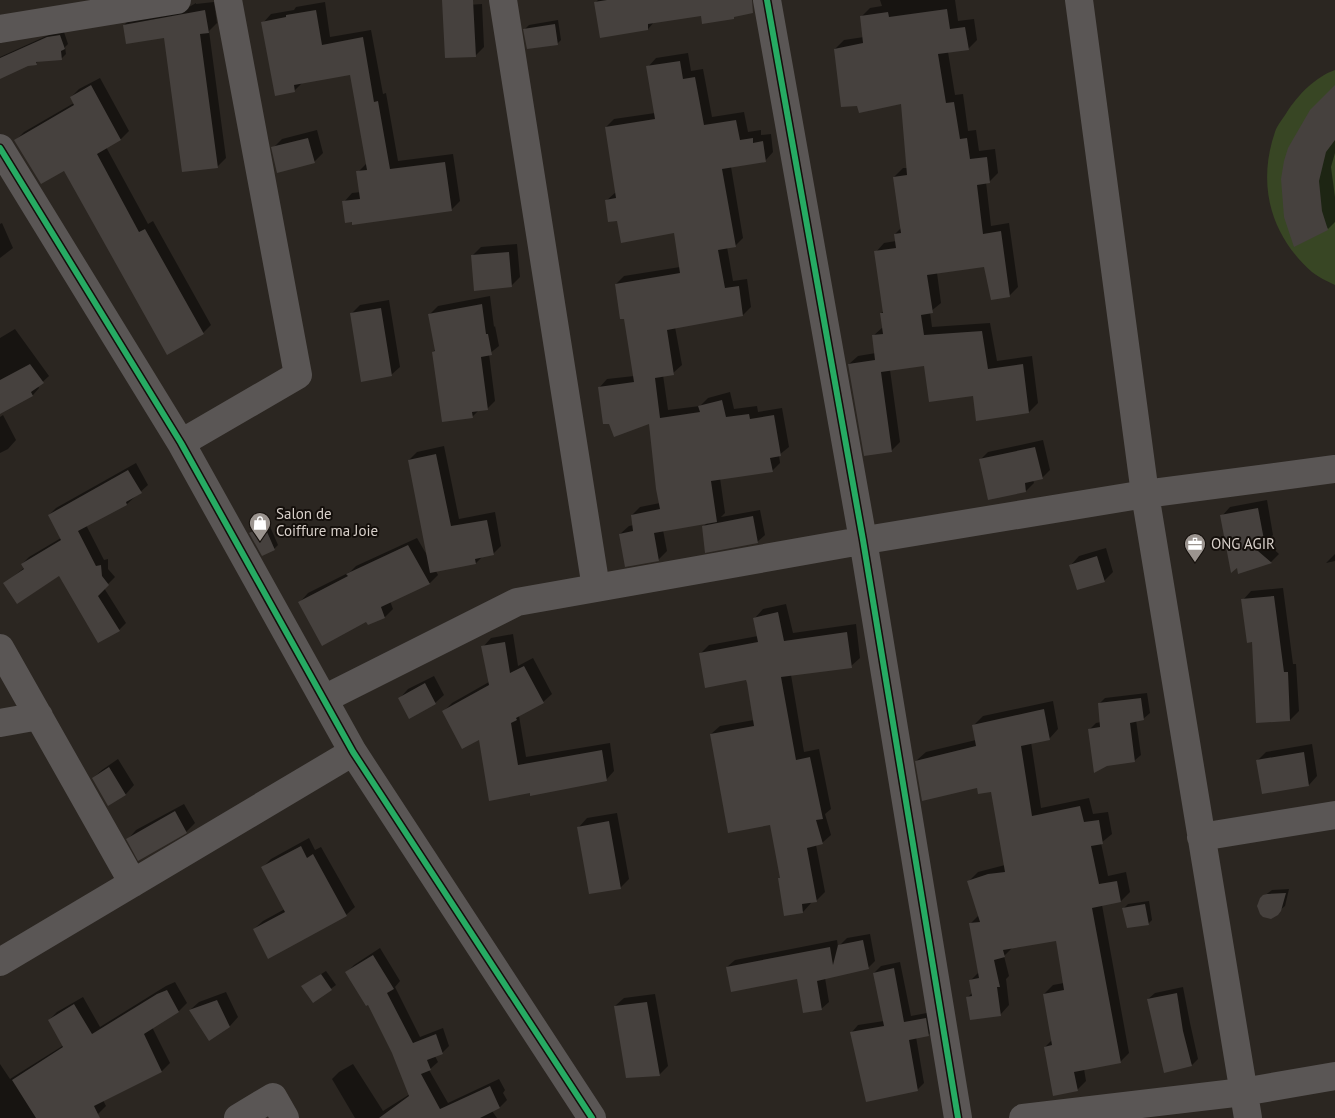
<svg xmlns="http://www.w3.org/2000/svg" width="1335" height="1118" font-family="'PT Sans',sans-serif">
  <style>
    .green { fill: #384624 }
    .shadow { fill: #0007 }
    .building { fill: #46413e }
    .lines { fill: none; stroke-linecap: round; stroke-linejoin: round }
    .minor { stroke: #5a5655; stroke-width: 28 }
    .cycleway-casing { stroke: #140f0b; stroke-width: 9 }
    .cycleway { stroke: #26ab63; stroke-width: 6 }
    .labels { text-anchor: middle; stroke-width: 4; stroke-linejoin: round; paint-order: stroke }
    .poi-label { font-size: 15px; fill: #d8d0ca; stroke: #140f0b; text-anchor: start }
  </style>
  <rect width="100%" height="100%" fill="#2b2621"/>
  <path class="green" d="M1335,70V285C1327,281 1318,277 1312,272C1270,235 1257,184 1275,132C1277,125 1283,119 1287,112C1298,95 1315,77 1335,70Z"/>
  <path class="shadow" d="M598,0H741L655,21L648,29L595,3Z
    M880,0H955L958,21L974,19L977,40L968,49L948,52L955,95L963,94L968,131L976,130L979,151L995,149L998,173L990,181L986,182L991,226L1009,223L1018,287L1009,296L985,266L937,273L941,303L930,312L932,327L990,323L997,361L1032,356L1038,403L1029,412L974,394L925,365L890,370L900,442L891,451L849,364L858,356L876,353L873,336L883,327L881,313L884,311L876,252L884,243L896,241L895,234L901,228L894,177L903,168H907L902,103L835,49L844,40L864,37L861,17L870,8L882,6Z
    M214,2L217,23L209,31L226,158L217,167L165,37L124,25L133,16L189,7L196,3V4Z
    M325,2L330,37L371,30L383,94L386,93L398,161L453,154L460,201L451,210L344,202L352,193L361,192L358,172L367,163L351,73L303,82L294,91L263,23L271,14L294,10L296,7Z
    M482,4L484,47L475,56L453,6Z
    M558,20L561,40L557,44L525,29L529,25Z
    M64,32L68,44L65,47L66,54L62,58L39,61L36,63L0,70V57L53,33Z
    M688,53L691,71L703,69L712,117L744,112L748,132L761,130V135L771,134L773,152L765,161L731,167L743,238L735,246L727,247L733,281L747,279L751,307L743,315L675,327L682,365L673,373L663,375L668,410L700,406L708,398L730,392L734,409L757,406L758,412L782,408L789,447L779,455L780,463L772,471L720,478L725,513L721,517L760,510L765,535L757,542L704,526L707,523L663,530L667,551L658,560L620,534L629,526L634,525L632,515L640,507L660,503L650,423L599,388L607,379L634,376L625,317L616,284L624,276L680,267L675,232L618,219L606,201L616,192L606,127L614,119L655,113L648,67L656,58Z
    M100,78L129,131L121,139L106,147L148,224L153,221L211,325L203,333L64,170L15,141L24,132L74,103L71,97L79,89Z
    M1335,87V153L1331,167L1335,197V222L1328,229L1285,162Z
    M317,130L323,153L314,162L273,148L282,139Z
    M2,223L13,248L0,258V224Z
    M517,244L520,277L511,286L472,256L481,247Z
    M490,296L494,327L495,326L499,346L489,354L495,401L487,409L479,410L472,417L433,352L436,349L430,314L438,306Z
    M389,300L400,367L391,375L351,314L360,305Z
    M15,329L49,376L38,386L39,388L33,395L0,412V338Z
    M3,415L16,440L8,449L0,453V417Z
    M1043,440L1050,470L1042,478L1033,480L1034,483L1026,491L980,460L988,452Z
    M444,446L459,519L495,512L501,546L493,554L483,556L476,563L436,571L438,575L430,583L390,601L393,609L385,617L367,620L300,602L308,593L350,572L356,566L417,538L428,557L409,460L417,452Z
    M136,463L148,485L127,504L86,525L104,560L108,559V569L115,577L104,588L126,623L119,630L59,574L5,583L24,568L22,564L29,557L61,538L49,515L56,508Z
    M1267,500L1273,535L1266,542L1279,554L1271,562L1239,572L1222,516L1230,507Z
    M268,522L278,545L274,549L250,533L254,529Z
    M1106,548L1113,572L1104,581L1071,565L1079,556Z
    M1335,554V561L1326,563Z
    M1283,588L1293,664H1296L1299,711L1290,720L1253,641L1243,600L1251,591Z
    M786,604L793,633L856,624L860,658L851,666L791,675L804,752L819,749L831,809L825,814L831,835L822,843L816,845L825,892L817,900L811,901V903L803,912L779,879L781,877L771,824L711,734L720,726L754,720L747,679L700,654L709,645L758,636L755,618L763,609Z
    M513,634L518,666L533,658L552,694L543,702L519,716L526,757L610,743L614,771L606,780L531,792L479,738L444,711L452,703L489,682L483,647L491,638Z
    M434,676L444,695L435,703L400,698L408,689Z
    M1147,693L1150,713L1143,719L1136,720L1141,755L1134,761L1090,729L1096,723L1101,722L1099,704L1105,698Z
    M1053,701L1058,729L1049,739L1031,742L1041,808L1089,798L1093,814L1108,812L1112,834L1101,843L1108,876L1126,872L1130,892L1121,901L1102,905L1129,1053L1120,1062L1084,1069L1086,1081L1077,1090L1045,1047L1052,1040L1044,994L1053,985L1064,983L1057,939L1013,947L1004,956L1009,976L1006,979L1009,1005L1000,1015L967,998L973,992L970,981L979,972L970,924L979,915L969,881L978,872L1005,865L992,791L916,761L926,752L976,740L973,726L983,716Z
    M1312,744L1317,776L1309,785L1258,760L1266,752Z
    M118,759L134,785L126,794L108,805L93,778L102,770Z
    M184,804L195,823L186,832L128,839L136,830Z
    M617,813L629,879L620,888L579,827L587,818Z
    M309,838L315,850L321,847L355,907L346,915L254,929L263,921L285,909L263,867L271,859Z
    M1289,889L1285,906L1280,910L1264,896L1272,890Z
    M1149,901L1152,920L1148,924L1124,908L1128,904Z
    M870,934L875,961L868,968L825,978L829,1002L821,1009L798,978L727,967L735,960L837,940L838,947L847,938Z
    M380,948L400,981L395,987L420,1037L443,1028L449,1046L442,1053L435,1056L438,1062L429,1070L448,1103L499,1079L505,1090L503,1093L507,1100L500,1107L492,1111L497,1118H355L332,1079L339,1072L353,1064L383,1111L410,1094L394,1053L368,1003L347,972L354,965Z
    M900,962L911,1016L932,1012L935,1028L928,1035L916,1037L924,1083L917,1090L852,1032L858,1025L884,1021L874,973L881,966Z
    M326,971L336,985L313,1002L307,983Z
    M175,982L187,1003L179,1011L152,1027L170,1063L162,1071L103,1100L106,1106L98,1114L91,1118H0V1064L10,1079L64,1045L49,1020L57,1012L83,997L100,1027L166,986Z
    M1183,987L1190,1023L1198,1059L1192,1065L1148,999L1155,993Z
    M226,992L238,1017L230,1026L209,1039L190,1010L199,1002Z
    M655,994L668,1066L659,1075L615,1006L624,998Z"/>
  <path class="building" d="M442,0H473L476,57L445,58Z
    M607,0H752L753,13L734,17V19L702,24L701,16L648,24V30L600,38L594,2Z
    M947,9L950,29L965,27L969,50L938,54L946,103L954,102L960,139L967,138L970,159L987,157L990,183L977,185L983,234L1001,231L1010,297L991,300L984,267L927,275L933,313L921,315L924,335L982,331L988,369L1023,364L1029,413L976,421L973,396L929,402L924,366L881,372L892,452L864,456L848,364L875,360L872,335L883,334L880,313H883L874,251L896,248L894,234L901,233L893,177L907,175L901,104L859,113L857,106L841,107L834,49L863,43L860,16L888,12L889,17Z
    M205,10L209,33L200,34L218,168L182,172L164,38L126,44L123,25Z
    M316,10L322,45L363,37L374,102L378,101L390,169L445,162L452,211L352,225V222L345,223L342,201L360,199L356,171L367,170L350,75L294,85L295,92L275,96L261,22L286,17V15Z
    M555,24L558,45L527,49L523,29Z
    M60,35L65,49L61,51L62,60L36,62L37,65L28,66L0,79V58L47,37Z
    M680,61L683,79L695,77L704,125L736,120L740,140L753,138V143L763,141L766,162L722,169L736,247L718,250L725,288L739,286L743,316L667,330L674,375L655,378L660,418L700,412L698,406L722,400L726,417L749,414L750,419L774,415L781,456L770,458L773,472L711,481L717,522L654,533L659,561L625,567L619,534L633,531L631,515L660,509L656,489L649,424L614,437L609,424H603L598,387L634,382L624,319H620L615,284L680,273L674,233L621,243L617,221L608,222L605,200L616,198L605,127L655,119L646,66Z
    M91,85L121,140L97,154L139,232L145,229L204,334L167,355L64,171L41,184L14,140L74,105L70,97Z
    M1335,85V140L1326,152L1319,181L1322,211L1328,230L1294,247L1284,217L1281,179L1284,161L1288,148L1310,110Z
    M308,138L315,163L277,173L271,147Z
    M509,252L512,287L474,291L471,255Z
    M482,304L486,334H488L492,355L481,357L488,410L472,412L473,418L442,422L432,352L435,351L428,314Z
    M381,308L392,376L361,382L350,313Z
    M30,364L44,383L31,392L33,396L0,414V380Z
    M1035,447L1043,479L1025,483L1026,492L988,500L979,459Z
    M436,454L451,526L487,520L494,555L475,559L476,564L430,573L408,460Z
    M128,470L142,493L126,502L127,505L78,531L96,566L101,565L102,576L109,585L98,596L120,631L98,643L59,576L17,604L3,583L24,569L21,564L61,540L48,515Z
    M1258,508L1265,545L1258,551L1272,563L1238,574L1237,568L1231,573L1220,515Z
    M753,516L758,543L705,553L702,526Z
    M264,525L275,550L262,556L249,533Z
    M408,545L430,584L381,607L385,618L368,625L366,622L322,646L298,602L348,576L346,574Z
    M1097,556L1105,582L1077,590L1069,565Z
    M1274,596L1284,672H1288L1290,721L1256,723L1252,642L1247,643L1241,599Z
    M778,612L784,641L847,632L852,668L781,677L796,760L810,757L823,819L816,820L823,844L807,848L817,902L802,904L803,913L784,916L778,878H780L770,825L728,833L710,734L754,726L747,683L746,680L705,688L699,653L758,642L753,618Z
    M505,642L510,673L524,666L544,703L516,718L517,720L511,723L518,765L602,750L607,781L530,796V793L489,801L479,740L462,749L442,711L489,685L481,646Z
    M425,683L436,704L409,719L398,698Z
    M1141,698L1144,720L1130,723L1135,762L1107,766L1094,773L1088,729L1100,727L1098,703Z
    M1044,709L1050,740L1021,746L1032,816L1080,806L1084,822L1099,820L1103,844L1091,846L1099,884L1117,881L1121,902L1092,908L1121,1063L1074,1072L1078,1091L1053,1096L1044,1047L1052,1045L1043,994L1064,990L1056,941L1003,950L1005,957L994,960L1000,987H997L1001,1016L970,1020L966,997L972,996L969,980L979,978L969,923L980,922L967,881L988,874L1005,872L991,792L978,794L977,788L922,801L915,761L976,746L972,725Z
    M1304,752L1309,786L1262,794L1256,760Z
    M109,767L126,795L108,806L92,778Z
    M175,811L187,833L138,861L126,839Z
    M609,821L621,889L589,894L577,827Z
    M301,846L307,858L313,854L347,916L268,959L253,929L285,912L261,867Z
    M1286,893L1281,911L1278,915L1271,919L1263,917L1260,914L1257,906L1260,898L1263,895L1267,894Z
    M1145,904L1149,925L1127,928L1122,908Z
    M863,940L869,969L817,981L822,1010L803,1013L797,979L731,992L726,967L830,947L833,965L838,945Z
    M373,955L394,989L387,993L413,1043L436,1034L443,1054L427,1060L431,1070L421,1074L440,1109L490,1086L500,1108L480,1118H379L409,1096L392,1053L368,1005L366,1006L345,972Z
    M894,968L904,1022L926,1018L929,1036L909,1040L918,1091L866,1102L850,1032L884,1026L873,973Z
    M321,974L332,990L313,1003L301,986Z
    M167,990L179,1012L144,1034L162,1072L94,1106L100,1118H36L12,1080L63,1047L48,1020L74,1004L92,1034L157,994Z
    M1177,993L1183,1031L1192,1066L1164,1073L1147,999Z
    M217,1000L230,1027L209,1041L189,1010Z
    M647,1002L660,1076L626,1078L614,1006Z"/>
  <g class="lines">
    <path class="minor" d="M503,0L596,588
      M767,0L863,540L958,1118
      M1079,0L1145,494L1248,1118
      M0,29L177,0
      M0,148L181,443L353,752L592,1118
      M181,443L298,375L228,0
      M0,648L133,883
      M324,699L517,602L872,539L1145,494L1335,469
      M0,723L39,716
      M1201,837L1335,815
      M0,962L353,752
      M238,1118L273,1097L285,1118
      M1023,1118L1243,1092L1335,1076"/>
    <g class="cycleway-casing">
      <path id="cycleway" d="M767,0L863,540L958,1118
        M0,148L181,443L353,752L592,1118"/>
    </g>
    <use href="#cycleway" class="cycleway"/>
  </g>
  <defs>
    <g id="shop-pin" transform="scale(1.125)"><path d="M0 17L-7.5 6A9.5 9.5 0 1 1 7.5 6Z" fill="#9b948f" stroke="#140f0b"/><path d="M-5-2.5h2.3a2.7 3.5 0 0 1 5.4 0H5L5.5 6h-11ZM-1.5-2.5h3a1.5 2.3 0 0 0-3 0Z" fill="#fff"/></g>
    <g id="office-pin" transform="scale(1.125)"><path d="M0 17L-7.5 6A9.5 9.5 0 1 1 7.5 6Z" fill="#9b948f" stroke="#140f0b"/><path d="M-6-3h4V-5.5h4V-3h4V5H-6ZM-1-4.5V-3h2v-1.5ZM-6 0V1H6V0Z" fill="#fff"/></g>
  </defs>
  <g fill-rule="evenodd">
    <use href="#shop-pin" x="260" y="523"/>
    <use href="#office-pin" x="1195" y="544"/>
  </g>
  <g class="labels">
    <g class="poi-label">
      <text x="276" y="519">Salon de<tspan x="276" dy="17">Coiffure ma Joie</tspan></text>
      <text x="1211" y="549">ONG AGIR</text>
    </g>
  </g>
</svg>
